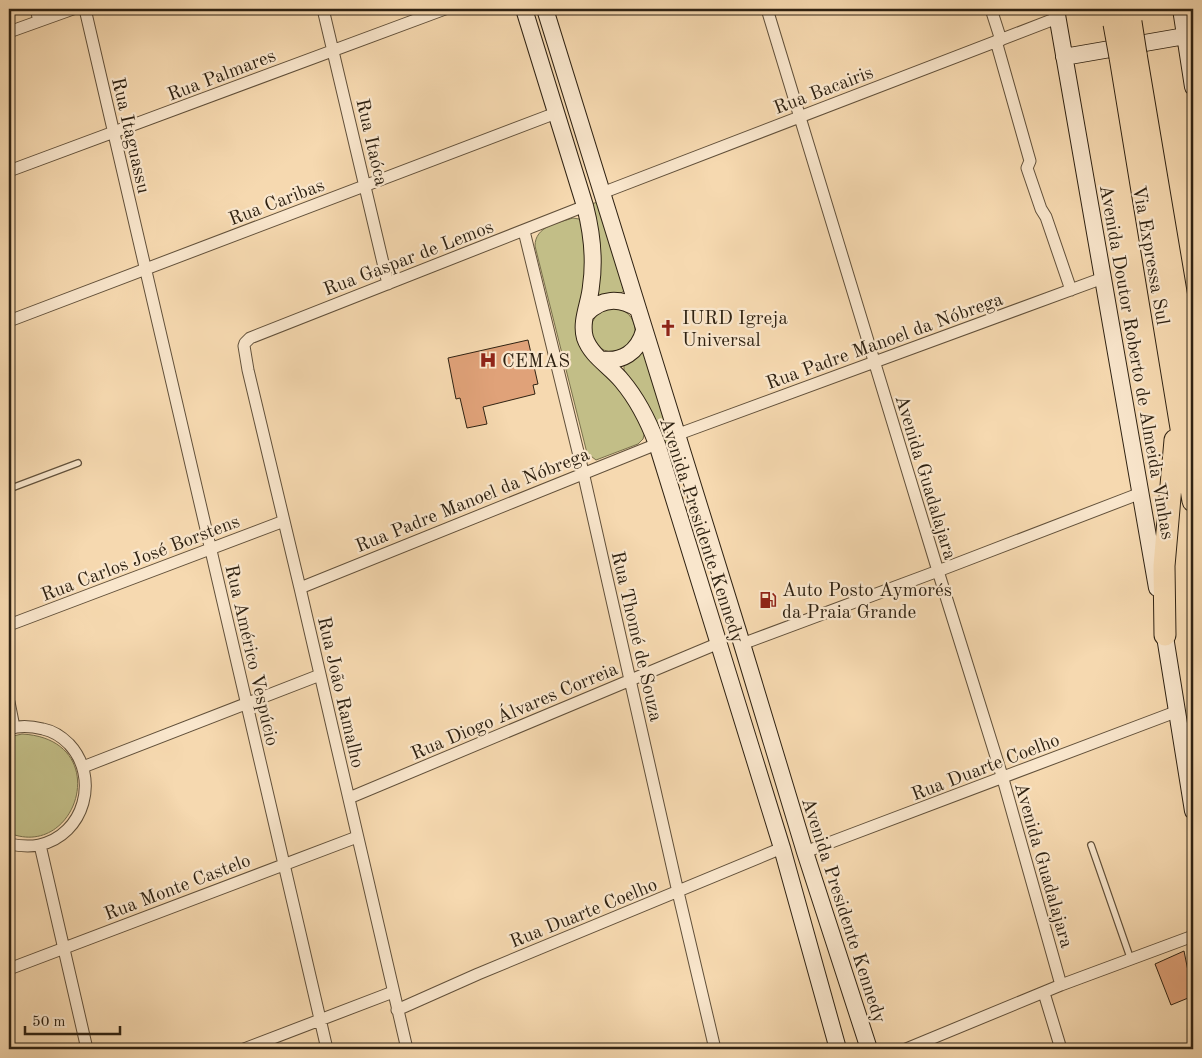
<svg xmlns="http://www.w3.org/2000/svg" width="1202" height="1058" font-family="'Old Standard TT',serif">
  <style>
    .green { fill: #c2be87; stroke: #78704c }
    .building { fill: #e0a279; stroke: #2f2212 }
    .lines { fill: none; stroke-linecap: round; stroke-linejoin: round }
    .service-casing { stroke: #61503a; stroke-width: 8 }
    .minor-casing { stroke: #61503a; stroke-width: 13 }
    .secondary-casing { stroke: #2f2212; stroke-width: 18 }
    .motorway-casing { stroke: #2f2212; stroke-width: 23 }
    .service { stroke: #f9e6cc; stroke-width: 5.5 }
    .minor { stroke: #f9e6cc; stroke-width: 11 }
    .secondary { stroke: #f9e6cc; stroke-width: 16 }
    .motorway { stroke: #f6d9b0; stroke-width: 21 }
    .motorway-bridge-casing { stroke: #2f2212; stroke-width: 23; stroke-linecap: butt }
    .motorway-bridge { stroke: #f6d9b0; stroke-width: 21 }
    .labels { text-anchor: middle; stroke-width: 4.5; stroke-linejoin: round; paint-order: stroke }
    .street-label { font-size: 19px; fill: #2f2212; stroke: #f9e6cc }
    .poi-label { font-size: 19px; fill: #2f2212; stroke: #f9e6cc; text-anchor: start }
  </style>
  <rect width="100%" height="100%" fill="#f6d9b0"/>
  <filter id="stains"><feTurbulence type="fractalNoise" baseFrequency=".004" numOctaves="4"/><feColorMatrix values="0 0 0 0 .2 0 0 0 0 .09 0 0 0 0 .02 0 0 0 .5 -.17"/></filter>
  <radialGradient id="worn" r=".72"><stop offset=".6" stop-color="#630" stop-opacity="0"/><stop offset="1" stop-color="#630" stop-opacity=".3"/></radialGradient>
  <path class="green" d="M598,202L624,291L619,294L600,297L597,295L591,204Z
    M573,218L579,219L582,222L587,264L578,319L624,393L645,431L643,439L638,444L596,460L587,453L535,246C535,226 558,223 573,218Z
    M591 330a22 22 0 1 1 44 0a22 22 0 1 1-44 0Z
    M643,351L674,448L666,451L624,372V365Z
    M22,734C115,739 78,861 9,833V737Z"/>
  <path class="building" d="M528,340L538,384L533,385L535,394L483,407L487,424L467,428L460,398L456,399L455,394L448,358Z
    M1184,951L1193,996L1171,1005L1155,964Z"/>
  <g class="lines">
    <g class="service-casing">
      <path id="service" d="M9,489L78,463
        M1091,845L1131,960"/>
    </g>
    <g class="minor-casing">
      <path id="minor" d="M36,9L39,21
        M85,9L327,1049
        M323,9L388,284
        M767,9L938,571L1003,779L1061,985
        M991,9L1001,40
        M9,32L73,9
        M996,41L1030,161L1027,168L1041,209L1046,217L1071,290
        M9,171L445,9
        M602,193L1057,18
        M524,231L583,472L678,892L715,1049
        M9,321L556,113
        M676,435L1103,278
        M300,588L657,444
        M9,625L284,521
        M742,644L938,571L1141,493
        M9,702L14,727
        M9,729C20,725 31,726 43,729C53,731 62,737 69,744C100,777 85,835 39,845C29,847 19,846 9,844
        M83,767L320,675
        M349,798L719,643
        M40,845L87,1049
        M805,852L1178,711
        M9,969L357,837
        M1044,993L1061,1049
        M397,1010L478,974L782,848
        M244,1049L393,992
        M407,1049L300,588L248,370L244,346L245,343L250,338L585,206
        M906,1049L1061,985L1193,936"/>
    </g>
    <g class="secondary-casing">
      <path id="secondary" d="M524,9L585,206C592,233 595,259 591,286C590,302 580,321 585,338C591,356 611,367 622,381C638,400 648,420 657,444L782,848L838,1049
        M545,9L742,644L805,852L869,1049
        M1056,9L1157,588
        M1181,9L1193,87
        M1064,57L1185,36
        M586,314C601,298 620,297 638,309
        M600,359C622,363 638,352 644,331
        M1163,624L1193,811"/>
    </g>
    <g class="motorway-casing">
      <path id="motorway" d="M1136,54L1193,393
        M1120,57L1193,501
        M1165,635L1164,566L1175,440"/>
    </g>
    <use href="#service" class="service"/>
    <use href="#minor" class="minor"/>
    <use href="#secondary" class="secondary"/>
    <use href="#motorway" class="motorway"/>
    <g class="motorway-bridge-casing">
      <path id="motorway-bridge" d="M1131,22L1136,54
        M1114,24L1120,57"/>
    </g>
    <use href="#motorway-bridge" class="motorway-bridge"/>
  </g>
  <defs>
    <g id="church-bare" transform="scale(1.35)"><path d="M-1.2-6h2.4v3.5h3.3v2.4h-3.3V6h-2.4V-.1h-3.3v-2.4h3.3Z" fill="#8f2418" stroke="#f9e6cc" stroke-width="2.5" paint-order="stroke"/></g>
    <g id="hospital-bare" transform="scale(1.35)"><path d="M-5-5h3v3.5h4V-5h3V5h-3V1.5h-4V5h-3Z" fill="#8f2418" stroke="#f9e6cc" stroke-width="2.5" paint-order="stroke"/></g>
    <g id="fuel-bare" transform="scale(1.35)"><path d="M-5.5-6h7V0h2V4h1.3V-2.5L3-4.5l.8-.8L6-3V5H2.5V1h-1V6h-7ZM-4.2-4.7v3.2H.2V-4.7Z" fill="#8f2418" stroke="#f9e6cc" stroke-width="2.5" paint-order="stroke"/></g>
  </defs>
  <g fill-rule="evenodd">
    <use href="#church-bare" x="668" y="328"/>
    <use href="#hospital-bare" x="488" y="360"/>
    <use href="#fuel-bare" x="768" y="600"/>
  </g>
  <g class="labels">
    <g class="street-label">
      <text transform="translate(221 74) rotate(-21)" y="7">Rua Palmares</text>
      <text transform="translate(823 89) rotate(-21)" y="7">Rua Bacairis</text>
      <text transform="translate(132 135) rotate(77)" y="7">Rua Itaguassu</text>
      <text transform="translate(373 142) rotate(77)" y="7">Rua Itaóca</text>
      <text transform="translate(276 201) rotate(-21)" y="7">Rua Caribas</text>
      <text transform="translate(1152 255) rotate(80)" y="7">Via Expressa Sul</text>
      <text transform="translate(408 257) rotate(-21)" y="7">Rua Gaspar de Lemos</text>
      <text transform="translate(884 340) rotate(-20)" y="7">Rua Padre Manoel da Nóbrega</text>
      <text transform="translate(1138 362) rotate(80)" y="7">Avenida Doutor Roberto de Almeida Vinhas</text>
      <text transform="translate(927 477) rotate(73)" y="7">Avenida Guadalajara</text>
      <text transform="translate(472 499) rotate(-22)" y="7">Rua Padre Manoel da Nóbrega</text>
      <text transform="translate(703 530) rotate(72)" y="7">Avenida Presidente Kennedy</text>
      <text transform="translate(140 557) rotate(-21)" y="7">Rua Carlos José Borstens</text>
      <text transform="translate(638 636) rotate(77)" y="7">Rua Thomé de Souza</text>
      <text transform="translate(253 655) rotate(77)" y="7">Rua Américo Vespúcio</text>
      <text transform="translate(342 692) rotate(77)" y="7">Rua João Ramalho</text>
      <text transform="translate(514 710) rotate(-23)" y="7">Rua Diogo Álvares Correia</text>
      <text transform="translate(985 766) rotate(-21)" y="7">Rua Duarte Coelho</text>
      <text transform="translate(1045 865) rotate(74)" y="7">Avenida Guadalajara</text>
      <text transform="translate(177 886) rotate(-21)" y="7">Rua Monte Castelo</text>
      <text transform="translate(845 910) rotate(72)" y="7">Avenida Presidente Kennedy</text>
      <text transform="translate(583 912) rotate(-22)" y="7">Rua Duarte Coelho</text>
    </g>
    <g class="poi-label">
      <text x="682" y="324">IURD Igreja<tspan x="682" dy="22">Universal</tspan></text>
      <text x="502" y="367">CEMAS</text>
      <text x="782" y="596">Auto Posto Aymorés<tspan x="782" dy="22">da Praia Grande</tspan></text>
    </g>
  </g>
  <rect width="1202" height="1058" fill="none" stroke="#f6d9b0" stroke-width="30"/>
  <rect x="10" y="10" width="1182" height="1038" fill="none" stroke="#2f2212" stroke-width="2.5"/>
  <rect x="15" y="15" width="1172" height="1028" fill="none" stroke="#2f2212"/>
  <path d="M25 1026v8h95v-8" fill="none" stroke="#2f2212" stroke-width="2.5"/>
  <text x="32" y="1026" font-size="15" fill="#2f2212" stroke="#f9e6cc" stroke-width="4" paint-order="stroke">50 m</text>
  <rect width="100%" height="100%" filter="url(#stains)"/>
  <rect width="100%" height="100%" fill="url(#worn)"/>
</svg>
